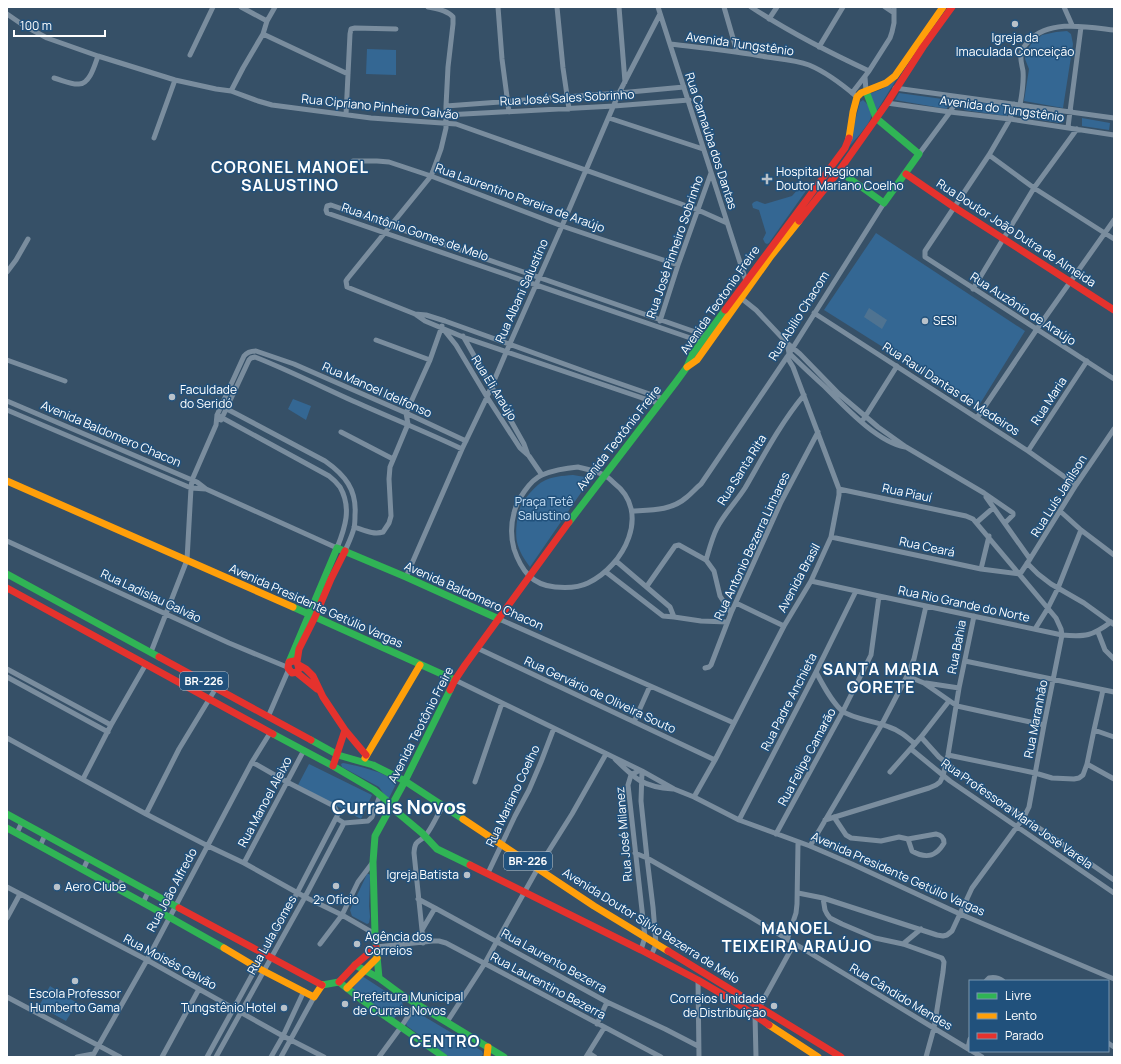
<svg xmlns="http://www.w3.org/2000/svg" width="1121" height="1064" font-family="Manrope,sans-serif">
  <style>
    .green { fill: #346793 }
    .water { fill: #4f7391 }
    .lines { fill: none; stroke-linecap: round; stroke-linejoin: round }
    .street { stroke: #7a8d9e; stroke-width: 5 }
    .fast { stroke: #30b455; stroke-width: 7 }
    .slow { stroke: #ff9f0a; stroke-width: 7 }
    .jam { stroke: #e5322d; stroke-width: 7 }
    .poi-dot { fill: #b9c2ca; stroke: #21517c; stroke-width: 1.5 }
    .labels { text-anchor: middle; stroke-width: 3; stroke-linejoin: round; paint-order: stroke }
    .shield { fill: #21517c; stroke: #bccbd8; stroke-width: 1 }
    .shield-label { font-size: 11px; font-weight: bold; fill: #fff }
    .poi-label { font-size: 12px; fill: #fff; stroke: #21517c; text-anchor: start }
    .street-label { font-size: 12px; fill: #fff; stroke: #21517c }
    .park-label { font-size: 12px; fill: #c7e0f5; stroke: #21517c }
    .district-label { font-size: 16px; font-weight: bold; letter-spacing: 1px; fill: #fff; stroke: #21517c }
    .town-label { font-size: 20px; font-weight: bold; fill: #fff; stroke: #21517c }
  </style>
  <rect width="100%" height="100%" fill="#365067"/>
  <path class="green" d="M1067,31L1071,34L1073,44L1063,108L1024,101L1029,69L1025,59L1026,52L1031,44L1042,35L1056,32Z
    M367,49L396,50V75L366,74Z
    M896,80L876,112L869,94L882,89Z
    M899,93L950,100L947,109L895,100Z
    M863,100C868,104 872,110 871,117C870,124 853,142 848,148L860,102Z
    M967,101L1009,106L1007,116L964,110Z
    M1019,108L1061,115L1059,123L1018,116Z
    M1082,118L1110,123L1109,130L1082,126Z
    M804,186L808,188L769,243L767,244L765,243L763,239L766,233L759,210L753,208L752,204L754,202L757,201L765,204L792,196L799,188Z
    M876,233L1025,331L978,407L824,310Z
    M293,399L311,406L306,420L288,409Z
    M573,475L591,478L530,567C524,559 519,551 517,542C515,533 517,516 520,508C523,500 535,486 542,482C552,476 562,476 573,475Z
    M343,763C357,766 389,772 396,784L388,800L379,787L342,767L341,764Z
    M309,764L372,795L361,819L298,785Z
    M367,874H369L370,875L369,906L370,917L369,923L367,924L352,916L350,910Z
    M362,976L402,1002L403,1005L394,1019L354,991L353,988Z
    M50,986L77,1003L66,1021L39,1006Z
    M415,1011L482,1051L483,1054L481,1057H449L407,1026L406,1023Z"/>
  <path class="water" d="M869,308L887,320L882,329L864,317Z"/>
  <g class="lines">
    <path class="street" d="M241,7L267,21
      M428,7C437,9 447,10 453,17V24L448,67L446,106V128L441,149L433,171L431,176L348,278L346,281L347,287L415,314L425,321L463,337L660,404
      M498,7L502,59L509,112
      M557,7L563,68L569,109
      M619,7L625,82
      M658,7L746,281
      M724,7L737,52
      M751,7C789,32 828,52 869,71
      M885,7L894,13
      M1064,7L1072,25
      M7,14L23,25L47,38L98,56L175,80L216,89L231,91L258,101L272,105L371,118L456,124L698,210L727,223
      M769,19L777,7
      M263,34L348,74
      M670,44C702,48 735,51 767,57C781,59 796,60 809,65C826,72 843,85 857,97
      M819,47L843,7
      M190,55L213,7
      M865,77L866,91
      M54,78C62,80 72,85 79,84C90,84 95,64 98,56
      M895,88L1114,118
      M231,91L243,68L263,34L267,21L275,7
      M852,93L869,71L890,38L892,32L894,23V7
      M887,103L950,112L1010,119L1114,135
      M1014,104L1010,119L989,155L925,251V257L1114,379
      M1020,105C1022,94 1024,82 1023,71C1022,65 1020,60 1021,53C1022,49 1026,44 1029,41C1049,19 1088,27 1114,30
      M446,106L619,93L684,87
      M346,115L350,34L351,29L355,28L396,29
      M446,115L614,106L689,100
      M609,118L703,149
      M1068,127L1081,27
      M154,138L175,80
      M919,154L950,112L959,97
      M989,155L1034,188L1114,239
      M353,161H377L389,162L431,176L562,226L678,265
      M7,272L16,260L28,239
      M973,289L1034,188L1077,129
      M741,298L756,310L787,343L800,354L839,394L878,427L906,447L984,493L1013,513V515L1005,523
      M814,313L1028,451L1076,485
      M415,314L426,315L445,321L592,374L664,399
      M660,321L678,265L711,173
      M444,330L456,345L487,397L520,448L529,456L542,475
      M463,336L524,444L528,455
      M376,340L430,360
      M702,342L327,213L326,210L327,206L331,205L707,336
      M787,343L789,353C801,365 813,376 825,387C845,407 877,442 905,447
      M7,360L65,381
      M7,401L192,480L197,482L206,489L337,548C345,528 352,508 340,487C337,483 333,479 329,476L217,415
      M225,408L325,461C345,475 357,490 355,515C355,519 355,524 354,528C352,536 348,544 345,551
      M7,410L191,488L206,489
      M977,418L1037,329L1114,220
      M221,420L249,360L251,358L255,357C288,370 320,386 353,401C389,417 426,432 462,449
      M863,420L897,366
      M341,432L393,459
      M1028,451L1087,361
      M578,467C586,469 596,471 604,475C608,477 611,480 614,483C652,512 624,566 588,583C578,588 566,588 555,587C532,585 521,570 514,549C511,538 511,524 514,513C517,500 530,480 542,475C554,470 566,468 578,467Z
      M986,497L1030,559
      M632,511C651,510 671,511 687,497C692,493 696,488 701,484L787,357L884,203
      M1060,511L1081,530L1114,555
      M977,522L993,508
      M354,527C364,530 373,535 383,532L389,523L391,516L389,479L390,467L408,424L406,413L430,360L442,326
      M831,537L981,569L1020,574L1030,559L1076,485L1114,429
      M7,541L229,643L287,667
      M706,560C709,550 712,538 717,528C724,514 736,502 745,488C763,457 780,424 804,395
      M616,561L670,607L674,617
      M1027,563L1038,574L1051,584L1084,603L1113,624
      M981,569L989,536
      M606,572L663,616L674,617L701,621L727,622
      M406,577L462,449L487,397L508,348L562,226L619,93L660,14
      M811,581L879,596L1062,635C1086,637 1092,636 1111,622
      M647,586L675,546L679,545L706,560L714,571L720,596L731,613
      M736,603L784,626
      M499,619L734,723
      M1035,629L1048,608L1058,588L1081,530
      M1098,632L1105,650L1114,659
      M477,648L715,760
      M151,652L187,560L191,488L192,480L216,425L217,415L244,356C247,352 251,351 256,351L294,364L406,413L466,441
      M965,661L1114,692
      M705,668L709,667L711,665L731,613L781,502L818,432
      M7,669L111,725
      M816,672C823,685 831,701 842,711C853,719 876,721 889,727C899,730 907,737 915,744
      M907,676L924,683L957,706L1044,725
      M7,677L108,732
      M455,680L642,771L674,789L694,797L739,820L810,846L852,864L960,914L1114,979
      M926,683L959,688
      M268,717L288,671
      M634,722L650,686
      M1094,730L1114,737
      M921,737L939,757L958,772L1114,880
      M7,738L146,814L208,846L244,863L305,897L342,915L375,934
      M911,749L950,781L1114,893
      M948,755L1035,773L1052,778L1074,779L1079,778L1083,775L1087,764L1094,730L1103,690
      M615,759C635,779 643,787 673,789
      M252,762L287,782L334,806L338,814L336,818
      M1087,764L1114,779
      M640,770L631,775L628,785L645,937L641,950
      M642,771L641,801L647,858L653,907L656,944L651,956
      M890,772L921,737L949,701
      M83,779L111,725L146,664
      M475,782L502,703
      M694,797L715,760L784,626L811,581L831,537L839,495V489L793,367L787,357
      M146,814L179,749L216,688
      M834,817L846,835L851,838L881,841L899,837L908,839L936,834C941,835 944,837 944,843C936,857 926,859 912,851L908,839
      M739,820L816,672L856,591
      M825,820L929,788L936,785L940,782L943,776L948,755L959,688L974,616
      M17,833L22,822
      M776,834L843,711L871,655L879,596
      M40,846L45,835
      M810,846L882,724L907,676L914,659L926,606
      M635,853L647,858L749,916L970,1050
      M244,863L304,750
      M83,870L88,859
      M488,873L515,816L529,790L541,762L554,728
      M7,887L147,960L283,1036L324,1057
      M118,889L123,878
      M798,893L823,898L937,935L943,936L947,935L952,931L972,888L1024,817L1029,807L1044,725L1062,635L1061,629L1056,618L973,519L966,516L839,489
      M823,898L825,910L827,914L830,918L842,924L875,938L903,944L942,958L944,962L943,972L934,1028L926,1057
      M418,899L435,908
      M143,903L148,892
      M7,918L20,894
      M422,930L414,853C415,838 420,843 426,835C433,826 437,815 443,806
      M787,940L796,913L797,904L798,843
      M423,943L422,930L435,908L607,1002L665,1029L698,1046
      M320,944L342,915L358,882L373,862
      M903,944L921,929
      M376,947L433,941H439L446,943L661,1057
      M698,980L699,1057
      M986,981L989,978C994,977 999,978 1003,981
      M7,997L120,1057
      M447,1022L485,963L497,941L538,868L572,814L606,754
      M597,1024L607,1002
      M1108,1043L1114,1047
      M968,1048L970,1039
      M972,1051L982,1057
      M589,1053L595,1057
      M77,1057L93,1054
      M92,1057L147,960L252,762L270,733
      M162,1057L199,989
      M207,1057L297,893L336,818L344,823L368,821L372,817L380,795
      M216,1057L305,897L344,823
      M271,1057L283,1036L304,991
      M281,1057L314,997
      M379,1057L401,1027L416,1004
      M586,1057L604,1028
      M756,1057L755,1015L794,944"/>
    <path class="fast" d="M839,171L884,203L919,154L876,118L866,91
      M569,522L676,382L687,367L692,355L725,310
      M7,574L159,657
      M293,607L455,680
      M289,662L337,548L406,577L499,619
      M273,734L333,766L374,790L386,800L391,807L422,833L437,849L470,865
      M311,740L338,755L373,765L405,781L463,819
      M7,814L179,908
      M7,828L169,917L224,948
      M355,965L379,978L402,995L504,1057
      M379,978L375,934L373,862L375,836L405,781L450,690
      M322,985L339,982L362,1000L444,1057"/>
    <path class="slow" d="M849,138L853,112L857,97L861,93L886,83L895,76L943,7
      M687,367L697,360L771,256L799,221
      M7,481L293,607
      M365,758L420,665
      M463,819L594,906L668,951
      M224,948L256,967L314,997L322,985
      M347,988L377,958
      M769,1025L818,1057
      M487,1057L488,1047"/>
    <path class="jam" d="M906,174L954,207L1114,310
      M799,221L839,171L887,103L923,47L952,7
      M725,310L845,148L849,138
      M7,588L273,734
      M159,657L311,740
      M297,662L294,661L289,662L288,668L292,673L297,672L299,669L297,662L299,649L315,617L331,579L345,551
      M299,665L306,669L313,676L323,697L345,730L366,755
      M296,672L317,689
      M450,690L455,680L465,665L569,522
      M333,766L345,730
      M470,865L641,950L698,980L732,1000L769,1025
      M179,908L322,985
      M668,951L841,1057
      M339,982L355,965L376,947"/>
  </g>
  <g class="poi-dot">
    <circle cx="1015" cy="24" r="4"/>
    <path d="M765 173h4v4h4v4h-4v4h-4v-4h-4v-4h4z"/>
    <circle cx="925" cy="321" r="4"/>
    <circle cx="172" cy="397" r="4"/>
    <circle cx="467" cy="875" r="4"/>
    <circle cx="336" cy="886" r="4"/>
    <circle cx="57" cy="887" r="4"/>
    <circle cx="357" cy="944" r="4"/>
    <circle cx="75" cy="981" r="4"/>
    <circle cx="345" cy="1004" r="4"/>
    <circle cx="774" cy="1006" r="4"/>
    <circle cx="284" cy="1008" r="4"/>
  </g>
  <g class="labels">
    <g class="shield">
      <rect x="180" y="672" width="48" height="18" rx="3"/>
      <rect x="504" y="852" width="48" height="18" rx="3"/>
    </g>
    <g class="shield-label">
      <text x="204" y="685">BR-226</text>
      <text x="528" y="865">BR-226</text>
    </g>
    <g class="poi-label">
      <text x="1015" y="42" text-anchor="middle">Igreja da<tspan x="1015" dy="14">Imaculada Conceição</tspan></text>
      <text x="776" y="176">Hospital Regional<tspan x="776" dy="14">Doutor Mariano Coelho</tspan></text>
      <text x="933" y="325">SESI</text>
      <text x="180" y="394">Faculdade<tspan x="180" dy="14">do Seridó</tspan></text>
      <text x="459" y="879" text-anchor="end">Igreja Batista</text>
      <text x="65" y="891">Aero Clube</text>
      <text x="336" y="904" text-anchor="middle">2º Ofício</text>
      <text x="365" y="941">Agência dos<tspan x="365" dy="14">Correios</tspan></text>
      <text x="75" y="998" text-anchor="middle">Escola Professor<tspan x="75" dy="14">Humberto Gama</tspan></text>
      <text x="353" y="1001">Prefeitura Municipal<tspan x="353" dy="14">de Currais Novos</tspan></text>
      <text x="766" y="1003" text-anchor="end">Correios Unidade<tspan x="766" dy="14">de Distribuição</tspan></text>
      <text x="276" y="1012" text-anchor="end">Tungstênio Hotel</text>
    </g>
    <g class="street-label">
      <text transform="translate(740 44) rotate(8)" y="4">Avenida Tungstênio</text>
      <text transform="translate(567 98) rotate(-3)" y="4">Rua José Sales Sobrinho</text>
      <text transform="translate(380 107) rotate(6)" y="4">Rua Cipriano Pinheiro Galvão</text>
      <text transform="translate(1002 109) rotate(8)" y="4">Avenida do Tungstênio</text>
      <text transform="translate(711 141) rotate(72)" y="4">Rua Carnaúba dos Dantas</text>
      <text transform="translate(520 198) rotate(20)" y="4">Rua Laurentino Pereira de Araújo</text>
      <text transform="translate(415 232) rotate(19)" y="4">Rua Antônio Gomes de Melo</text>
      <text transform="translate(1016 233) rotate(33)" y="4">Rua Doutor João Dutra de Almeida</text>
      <text transform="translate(675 247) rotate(-71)" y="4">Rua José Pinheiro Sobrinho</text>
      <text transform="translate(522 291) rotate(-66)" y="4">Rua Albani Salustino</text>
      <text transform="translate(720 300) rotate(-55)" y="4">Avenida Teotonio Freire</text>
      <text transform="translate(1023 309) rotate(33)" y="4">Rua Auzônio de Araújo</text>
      <text transform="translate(799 316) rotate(-58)" y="4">Rua Abílio Chacom</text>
      <text transform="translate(494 388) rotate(58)" y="4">Rua Eli Araújo</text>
      <text transform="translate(951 389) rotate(33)" y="4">Rua Raul Dantas de Medeiros</text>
      <text transform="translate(377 390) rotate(24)" y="4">Rua Manoel Idelfonso</text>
      <text transform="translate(1049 401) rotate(-57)" y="4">Rua Maria</text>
      <text transform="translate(111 434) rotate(23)" y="4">Avenida Baldomero Chacon</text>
      <text transform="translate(619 438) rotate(-52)" y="4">Avenida Teotônio Freire</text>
      <text transform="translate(742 470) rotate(-58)" y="4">Rua Santa Rita</text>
      <text transform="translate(907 493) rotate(12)" y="4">Rua Piauí</text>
      <text transform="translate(1059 496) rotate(-58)" y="4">Rua Luís Janílson</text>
      <text transform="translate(752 546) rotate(-65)" y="4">Rua Antonio Bezerra Linhares</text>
      <text transform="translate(927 547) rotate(12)" y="4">Rua Ceará</text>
      <text transform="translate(799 578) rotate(-62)" y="4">Avenida Brasil</text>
      <text transform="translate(151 596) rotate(25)" y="4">Rua Ladislau Galvão</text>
      <text transform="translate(474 596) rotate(24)" y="4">Avenida Baldomero Chacon</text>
      <text transform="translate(964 604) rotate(12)" y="4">Rua Rio Grande do Norte</text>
      <text transform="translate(316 606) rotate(24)" y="4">Avenida Presidente Getúlio Vargas</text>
      <text transform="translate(957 647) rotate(-79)" y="4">Rua Bahia</text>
      <text transform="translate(600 695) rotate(25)" y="4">Rua Gervário de Oliveira Souto</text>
      <text transform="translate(789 702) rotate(-63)" y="4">Rua Padre Anchieta</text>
      <text transform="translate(1036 719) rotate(-79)" y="4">Rua Maranhão</text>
      <text transform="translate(421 725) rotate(-63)" y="4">Avenida Teotônio Freire</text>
      <text transform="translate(807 757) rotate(-62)" y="4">Rua Felipe Camarão</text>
      <text transform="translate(513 796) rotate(-65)" y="4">Rua Mariano Coelho</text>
      <text transform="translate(265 802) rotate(-62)" y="4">Rua Manoel Aleixo</text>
      <text transform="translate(1017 814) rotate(35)" y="4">Rua Professora Maria José Varela</text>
      <text transform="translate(624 834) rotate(-95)" y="4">Rua José Milanez</text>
      <text transform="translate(898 874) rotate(24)" y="4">Avenida Presidente Getúlio Vargas</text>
      <text transform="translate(172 890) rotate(-62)" y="4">Rua João Alfredo</text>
      <text transform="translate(651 926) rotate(32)" y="4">Avenida Doutor Sílvio Bezerra de Melo</text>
      <text transform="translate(272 935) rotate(-61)" y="4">Rua Lula Gomes</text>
      <text transform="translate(554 961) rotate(29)" y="4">Rua Laurento Bezerra</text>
      <text transform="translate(170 962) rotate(28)" y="4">Rua Moisés Galvão</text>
      <text transform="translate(548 986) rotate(28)" y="4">Rua Laurentino Bezerra</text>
      <text transform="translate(901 997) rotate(31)" y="4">Rua Cândido Mendes</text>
    </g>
    <g class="park-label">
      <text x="544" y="506">Praça Tetê<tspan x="544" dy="14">Salustino</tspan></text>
    </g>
    <g class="district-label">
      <text x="290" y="173">CORONEL MANOEL<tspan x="290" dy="18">SALUSTINO</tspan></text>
      <text x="881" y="675">SANTA MARIA<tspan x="881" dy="18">GORETE</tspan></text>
      <text x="797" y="934">MANOEL<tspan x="797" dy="18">TEIXEIRA ARAÚJO</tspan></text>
      <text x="445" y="1047">CENTRO</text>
    </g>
    <g class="town-label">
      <text x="399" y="814">Currais Novos</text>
    </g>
  </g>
  <rect width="1121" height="1064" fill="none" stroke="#ffffff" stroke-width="16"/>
  <rect x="969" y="980" width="140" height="72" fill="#21517c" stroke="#7a97b0"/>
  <rect x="977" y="993" width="20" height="6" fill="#30b455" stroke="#7a97b0"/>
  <text x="1005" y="1000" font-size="12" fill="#ffffff">Livre</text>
  <rect x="977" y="1013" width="20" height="6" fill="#ff9f0a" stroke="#7a97b0"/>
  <text x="1005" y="1020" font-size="12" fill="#ffffff">Lento</text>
  <rect x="977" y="1033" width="20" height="6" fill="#e5322d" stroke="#7a97b0"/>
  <text x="1005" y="1040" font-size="12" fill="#ffffff">Parado</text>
  <path d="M14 30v6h91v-6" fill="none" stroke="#ffffff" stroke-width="2"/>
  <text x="20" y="30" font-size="12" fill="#ffffff" stroke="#21517c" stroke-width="3" paint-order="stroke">100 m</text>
</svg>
